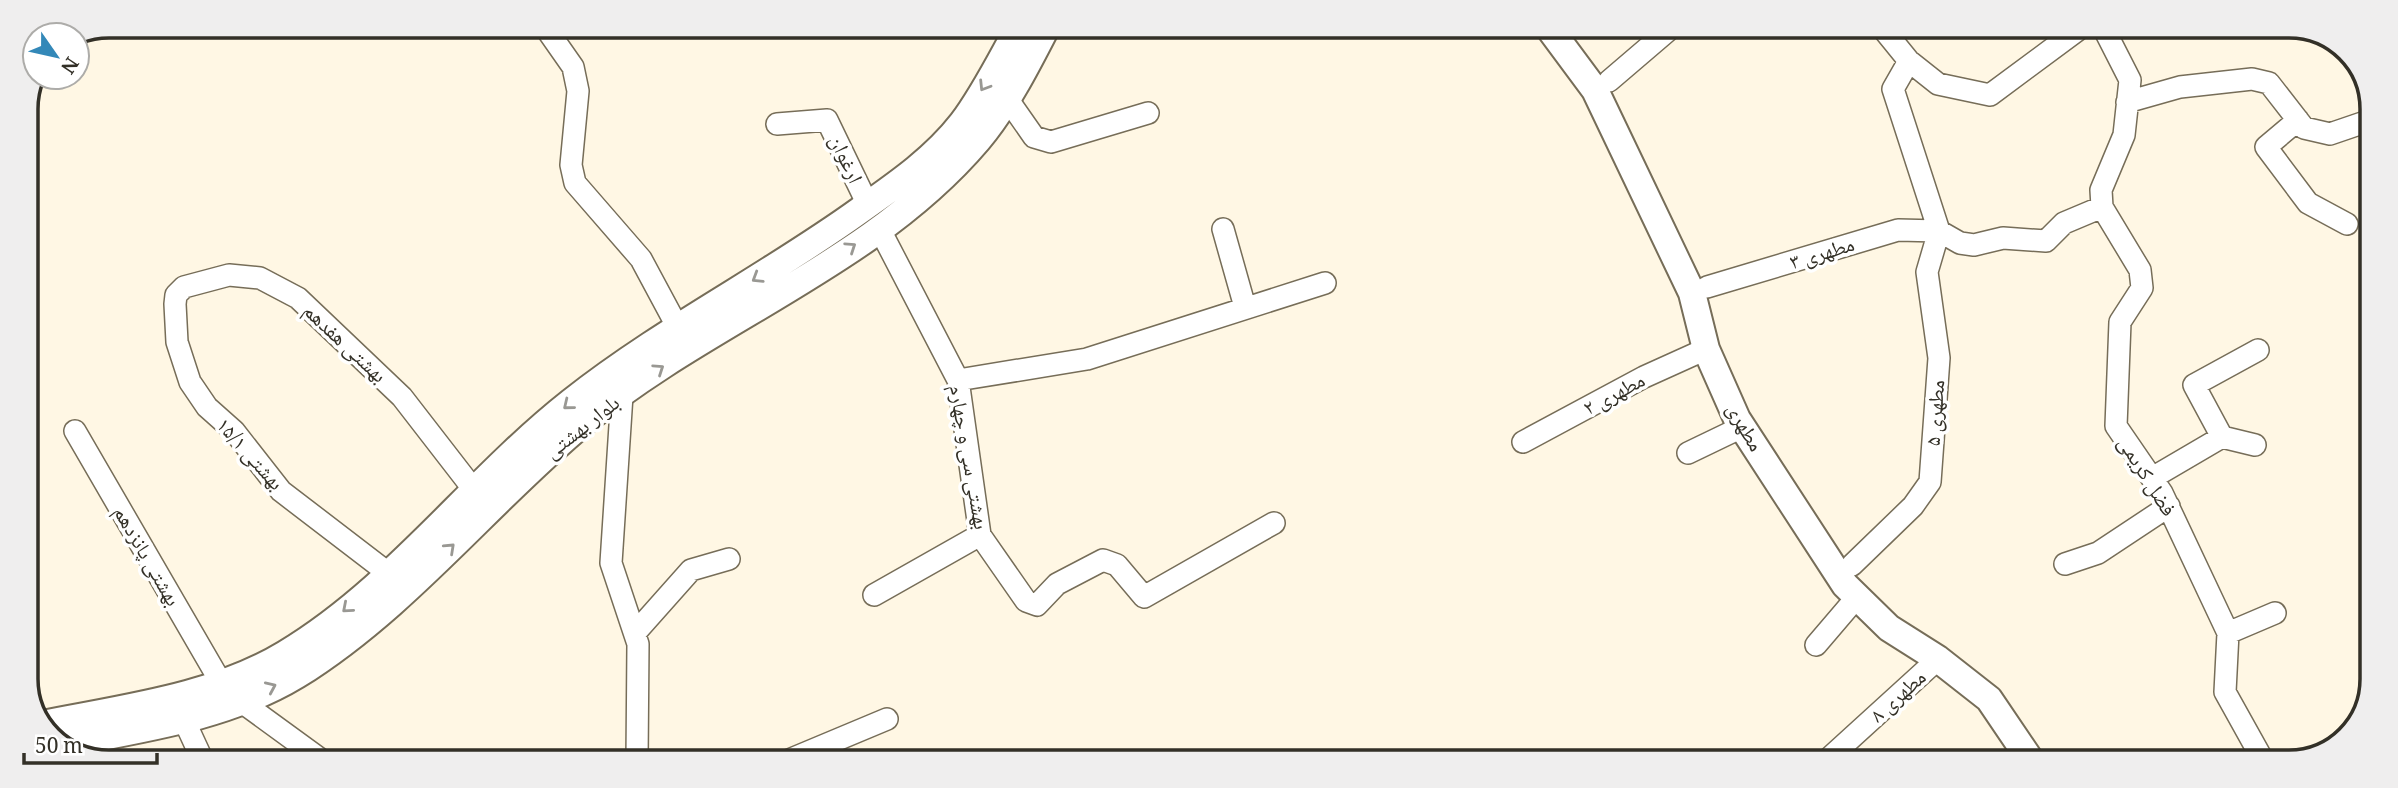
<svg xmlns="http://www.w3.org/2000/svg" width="2398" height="788" font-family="Georgia,'Noto Naskh Arabic',serif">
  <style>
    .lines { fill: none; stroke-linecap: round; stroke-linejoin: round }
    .minor-casing { stroke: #766d58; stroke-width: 24 }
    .major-casing { stroke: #766d58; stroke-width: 30 }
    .minor { stroke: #fff; stroke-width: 21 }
    .major { stroke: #fff; stroke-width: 26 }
    .oneway { stroke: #999893 }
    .labels { text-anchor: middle; stroke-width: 7; stroke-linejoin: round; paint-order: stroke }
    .street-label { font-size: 21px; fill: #333027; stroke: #fff }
    .rim { fill: none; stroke: #333027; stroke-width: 3.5 }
  </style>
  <rect width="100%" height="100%" fill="#fff7e4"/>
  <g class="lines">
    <g class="minor-casing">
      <path id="minor" d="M545,27L573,67L578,91L571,165L575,183L641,259L678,328
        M1883,29L1909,61L1938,84L1990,95L2079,29
        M2104,29L2130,80L2124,135L2101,190L2102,207L2140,270L2142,288L2120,322L2116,426L2162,493L2228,633L2225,692L2264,762
        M1909,61L1893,89L1939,231
        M1609,81L1671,28
        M1006,97L1034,137L1051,142L1148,113
        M2127,102L2180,87L2252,79L2269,83L2304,128L2330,134L2371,120
        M2298,120L2266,147L2308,203L2347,224
        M777,124L827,120L868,205
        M879,228L958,380L980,535L1026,601L1037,605L1057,584L1103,560L1117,565L1144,597L1274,523
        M1223,229L1245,307
        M1707,287L1898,230L1939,231L1960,243L1974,245L2003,238L2046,241L2064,223L2102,207
        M958,380L1087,359L1325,283
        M622,395L611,563L638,644L637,760
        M75,431L220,681
        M2222,437L2255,445
        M1523,442L1644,377L1706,349
        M1688,453L1742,427
        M2152,478L2222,437L2194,385L2258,350
        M2065,564L2098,553L2169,506
        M1852,565L1913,506L1930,482L1939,358L1927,272L1939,231
        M388,573L281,491L234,431L207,407L190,382L177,342L175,304L176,295L184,287L229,275L260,278L298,298L402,397L474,490
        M874,595L980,535
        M635,633L691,570L729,559
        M2228,633L2275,613
        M1816,645L1857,597
        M239,700L320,759
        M184,720L202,759
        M789,760L887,719
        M1826,761L1938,659"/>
    </g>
    <g class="major-casing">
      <path id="major" d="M1549,28L1595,90L1692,293L1706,349L1737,419L1845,585L1889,628L1938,659L1989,699L2031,761
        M43,724C123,708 214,697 285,654C395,588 472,480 571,402C662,330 766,278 859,211C896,185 934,159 962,123C984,94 1001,59 1019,27
        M64,744C142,729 228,717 297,675C405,608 486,504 583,423C707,320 872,265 978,140C1005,108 1027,65 1046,28"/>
    </g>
    <use href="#minor" class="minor"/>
    <use href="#major" class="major"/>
  </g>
  <defs><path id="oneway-chevron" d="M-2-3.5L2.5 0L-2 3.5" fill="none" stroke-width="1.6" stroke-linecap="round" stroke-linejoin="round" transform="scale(1.75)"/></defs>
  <g class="oneway">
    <use href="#oneway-chevron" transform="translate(984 86) rotate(122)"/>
    <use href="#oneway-chevron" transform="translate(851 247) rotate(-34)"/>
    <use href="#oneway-chevron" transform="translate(757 278) rotate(148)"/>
    <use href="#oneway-chevron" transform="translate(659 369) rotate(-34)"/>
    <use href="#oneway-chevron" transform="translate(568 405) rotate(141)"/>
    <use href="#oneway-chevron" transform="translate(450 548) rotate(-43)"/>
    <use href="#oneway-chevron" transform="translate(347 608) rotate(139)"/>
    <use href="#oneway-chevron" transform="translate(271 687) rotate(-24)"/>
  </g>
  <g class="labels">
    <g class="street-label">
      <text transform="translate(846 159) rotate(65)" y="7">ارغوان</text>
      <text transform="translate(1822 253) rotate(-17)" y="7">مطهری ۳</text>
      <text transform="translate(345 343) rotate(43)" y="7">بهشتی هفدهم</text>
      <text transform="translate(1614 394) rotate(-28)" y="7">مطهری ۲</text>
      <text transform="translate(1935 413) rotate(-86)" y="7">مطهری ۵</text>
      <text transform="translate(582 427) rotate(-38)" y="7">بلوار بهشتی</text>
      <text transform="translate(1745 427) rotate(60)" y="7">مطهری</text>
      <text transform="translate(250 454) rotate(48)" y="7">۱۵/۱ بهشتی</text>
      <text transform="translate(969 457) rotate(80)" y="7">بهشتی سی و چهارم</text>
      <text transform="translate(2147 476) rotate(58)" y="7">فضل کریمی</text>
      <text transform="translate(147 556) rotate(60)" y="7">بهشتی پانزدهم</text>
      <text transform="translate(1898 696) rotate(-42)" y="7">مطهری ۸</text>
    </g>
  </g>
  <path d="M0 0H2398V788H0ZM109 38H2289A71 71 0 0 1 2360 109V679A71 71 0 0 1 2289 750H109A71 71 0 0 1 38 679V109A71 71 0 0 1 109 38Z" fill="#efeeee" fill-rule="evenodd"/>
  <path class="rim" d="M109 38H2289A71 71 0 0 1 2360 109V679A71 71 0 0 1 2289 750H109A71 71 0 0 1 38 679V109A71 71 0 0 1 109 38Z"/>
  <g transform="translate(56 56) rotate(124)"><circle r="33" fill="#ffffff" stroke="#adaca9" stroke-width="2"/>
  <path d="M0-5L12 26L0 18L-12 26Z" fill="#3388b8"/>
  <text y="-10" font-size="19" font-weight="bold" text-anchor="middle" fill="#333027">N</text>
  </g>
  <path d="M24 753v10h133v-10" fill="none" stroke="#333027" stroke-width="3.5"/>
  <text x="35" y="753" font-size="21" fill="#333027" stroke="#ffffff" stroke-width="5" paint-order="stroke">50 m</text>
</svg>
